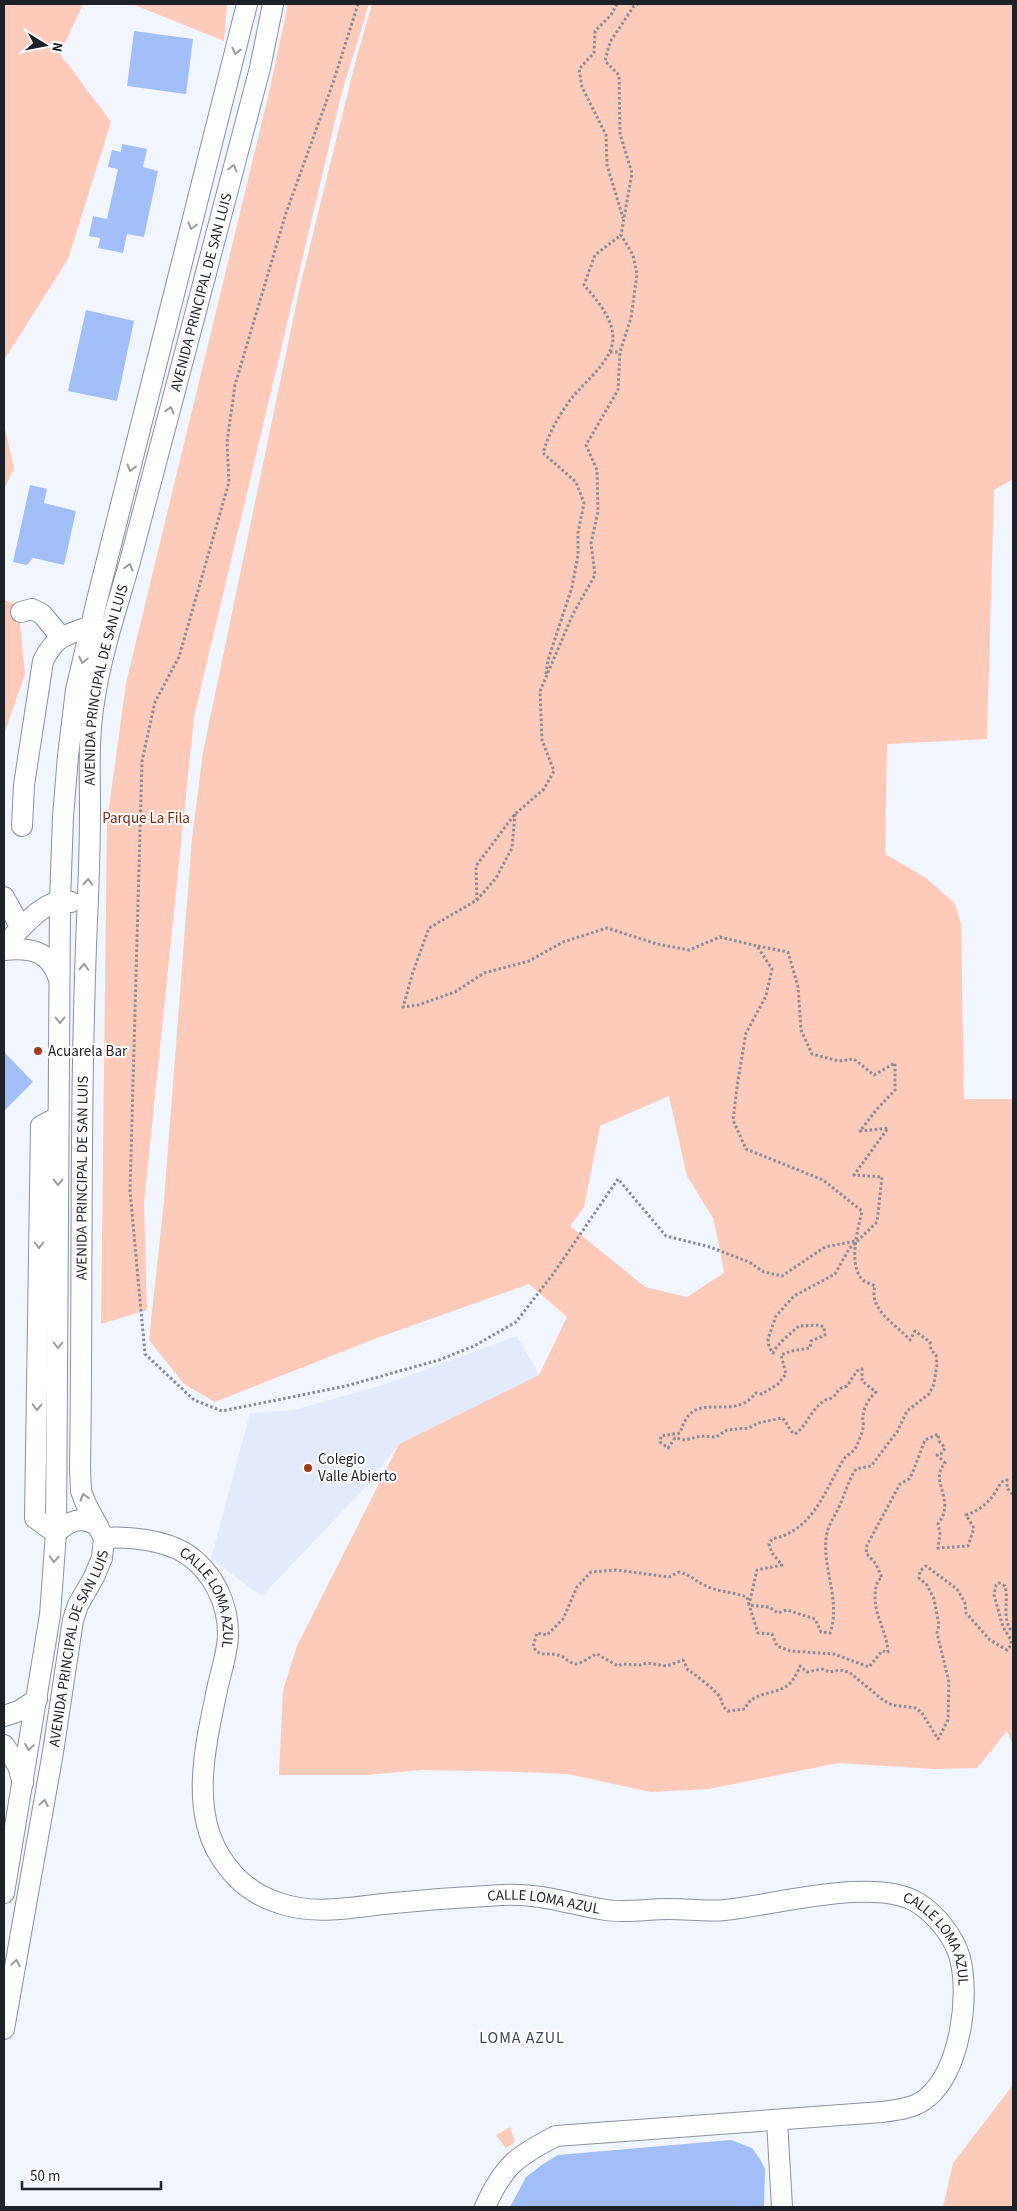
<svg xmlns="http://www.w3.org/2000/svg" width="1017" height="2211" font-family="'Source Sans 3',sans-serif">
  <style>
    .built { fill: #e2eafb }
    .green { fill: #fecaba; fill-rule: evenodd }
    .building { fill: #a1bef9 }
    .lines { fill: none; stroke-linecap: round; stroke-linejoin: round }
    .minor-casing { stroke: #8791a4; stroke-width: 22 }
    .path { stroke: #878b93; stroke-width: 3; stroke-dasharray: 2.5 2.5; stroke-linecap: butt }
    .minor { stroke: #fff; stroke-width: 20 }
    .oneway { stroke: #999b9e }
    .poi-dot { fill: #a23a19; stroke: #fff; stroke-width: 2 }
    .labels { text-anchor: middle; stroke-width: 4; stroke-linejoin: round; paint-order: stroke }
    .street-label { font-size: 15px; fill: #1d2128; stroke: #fff }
    .park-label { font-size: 15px; fill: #75280e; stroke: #fff }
    .poi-label { font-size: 15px; fill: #1d2128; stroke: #fff; text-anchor: start }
    .neighbourhood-label { font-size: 16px; letter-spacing: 1px; fill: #3b4455; stroke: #fff }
  </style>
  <rect width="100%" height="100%" fill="#f1f5fe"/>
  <path class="built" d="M517,1336L539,1375L399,1444L361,1492L262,1596L211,1559L250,1413L294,1410L386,1384Z"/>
  <path class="green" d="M4,4H83L60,54L111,122L68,259L4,360Z
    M132,4H227L224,41Z
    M288,4H369L342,91L194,717L144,1203L147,1310L101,1324L107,822L126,683L268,97Z
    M372,4H1013V479L994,490L987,739L887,744L885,854L926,878L955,904L961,924L964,1099H1013V1745L1007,1731L977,1768L935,1769L838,1763L709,1789L651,1792L567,1774L520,1772L422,1770L366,1775H279L283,1690L297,1646L399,1444L539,1375L567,1317L529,1284L377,1338L215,1402L184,1384L149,1340L164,1200L192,838L203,752L299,291L354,67ZM669,1096L687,1176L713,1218L720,1249L724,1273L687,1297L645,1287L570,1226L584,1207L600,1126Z
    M4,424L14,468L4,490Z
    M4,600L18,605L25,674L4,734Z
    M1013,2085V2207H943L953,2163Z
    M510,2127L515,2142L506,2148L496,2135Z"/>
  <path class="building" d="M134,31L193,39L186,94L127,86Z
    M122,144L147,149L143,167L158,171L144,237L127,234L123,253L98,248L100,238L89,236L93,216L107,219L118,169L108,167L112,150L121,152Z
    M86,310L134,321L117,401L68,391Z
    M30,485L47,489L44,503L76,511L64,565L33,558L27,565L13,562Z
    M4,1052L33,1082L4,1111Z
    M731,2140L752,2148L760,2159L765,2169L764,2207H510L526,2177L543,2164L558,2155Z"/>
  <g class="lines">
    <g class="minor-casing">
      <g id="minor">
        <path d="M21,612L32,609L42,614L61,637"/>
        <path d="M22,826L24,785L43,661C56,635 65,636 91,626"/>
        <path d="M4,897L21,928"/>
        <path d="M4,946C18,931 48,894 71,902"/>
        <path d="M4,950C31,947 50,951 59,979"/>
        <path d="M58,1117L41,1126L35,1518L56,1533C69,1521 81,1515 98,1526"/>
        <path id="s1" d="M104,1538C129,1536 163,1540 185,1553C213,1571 229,1604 228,1637C227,1653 222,1669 218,1685C207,1739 189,1806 220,1856C234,1879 253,1895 279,1903C313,1915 348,1908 383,1904C423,1900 463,1897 502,1895C542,1893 568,1904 606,1910C626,1913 649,1909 669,1909C688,1909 707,1912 725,1910C775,1905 876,1876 918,1903C937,1915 954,1937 960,1958C970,1998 960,2069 928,2097C916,2108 898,2110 882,2112L556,2136C517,2156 503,2166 485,2207"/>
        <path d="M4,1716L19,1711L37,1699"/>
        <path d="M4,1745L18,1766L23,1783"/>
        <path d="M4,1893L50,1615L56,1533L60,901L63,817L68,756L76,690L98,596L247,4"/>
        <path id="s2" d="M4,2029L53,1752L73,1620L78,1605L94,1577L102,1558L104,1538L86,1504L81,1491L80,1468C83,1278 79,1088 88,898C89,869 90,840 90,811C90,775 88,738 94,702C101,655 116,610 129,565L260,68L273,4"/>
        <path d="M777,2121L782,2207"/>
      </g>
    </g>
    <path class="path" d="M358,4L333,83L286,213L235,385L227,442L229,482L179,657L155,702L142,761L130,1191L145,1354L194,1400L222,1411L346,1386L439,1360L474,1346L516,1322L553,1274L618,1179L666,1236L710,1247L749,1262L764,1272L782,1276L825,1247L856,1241
      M617,4L611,15L595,31L594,53L579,69L582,87L606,135L607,165L623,218
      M610,352H620
      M546,674L548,660L572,587L578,555V533L584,503L576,482L543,453C548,435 557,419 568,403C581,384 613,362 613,338C613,318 596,299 584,285L595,255L621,235
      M515,814L512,848L496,878L477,900L429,928L413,972L403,1007L418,1005L455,992L484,973L529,961L563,942L607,928L657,944L689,950L720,937L757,946L772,969L766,996L746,1033L738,1080L733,1120L746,1149L823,1180L862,1211C858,1229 847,1267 864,1281C867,1283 872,1284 875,1286C868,1310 897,1325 910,1340L915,1331L930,1342L931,1350L936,1355L937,1364L934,1384L929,1394L907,1411L897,1432L871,1466L856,1469C848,1481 845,1494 839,1507C834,1518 827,1526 826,1539C823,1570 841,1603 830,1633L821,1632L815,1619L787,1610L778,1613L769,1607L749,1605L747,1597C733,1592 717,1592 704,1585C694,1580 691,1575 679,1572L669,1577L616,1570L591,1572L577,1587L563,1619L547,1635L537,1633L533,1646C539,1658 547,1652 558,1655C564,1656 569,1663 575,1664C582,1664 590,1656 597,1654L618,1666L622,1664L640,1665L647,1663L667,1666L683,1660L688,1670C693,1672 717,1692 720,1697C723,1704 722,1706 728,1711L745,1709C752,1689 780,1697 792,1681C795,1677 798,1671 800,1666L807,1672L822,1669L829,1672L840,1670L849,1672L883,1700L892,1705L916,1708L922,1713L938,1739L948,1720L949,1682L937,1633L939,1625L934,1599L927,1585L919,1578L920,1571L926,1566L957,1589L965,1603L966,1613L990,1640L1007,1650L1011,1645V1640L1003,1627L994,1595L996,1585L999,1583L1005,1586C1009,1601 1002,1614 1010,1629L1013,1631
      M477,900L476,866L515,814L544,789L554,771L542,740L540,691L573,614L595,575L591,543L598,512L597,470L586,445L618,390L620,352L631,318L637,274L633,255L621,235L632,173L620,134L619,75L605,61L610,42L634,6L638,4
      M758,946L788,952L798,987L801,1030L812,1054L839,1061L854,1059L874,1075L895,1063V1090L877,1109L860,1131L888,1128L854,1175L882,1177L877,1222L849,1249L835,1274L794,1296L776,1316L768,1339L769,1347L773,1353C778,1343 790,1334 799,1326L819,1325L824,1327L825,1335L811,1341L810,1348L791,1351L781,1355L786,1374L778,1384L762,1394L756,1393C753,1396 749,1401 744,1403C719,1415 692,1392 680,1433L661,1436L660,1442L668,1448L675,1438L685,1440L701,1436L716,1437L727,1430L749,1428L758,1423L782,1418C788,1423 788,1430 795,1434C807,1426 811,1409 824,1401C826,1399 829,1399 832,1398C839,1392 836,1389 847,1386L857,1371L862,1369V1381L876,1392C869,1398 864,1407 863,1416C862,1419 864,1423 863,1427C863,1432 859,1440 857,1445C854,1453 845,1455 842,1462C824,1493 812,1531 772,1539L769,1544L772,1553L782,1565L757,1570L749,1605L758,1633L772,1634L777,1646L790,1651L834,1654L869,1667L882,1651L888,1652C886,1625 868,1609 878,1580L882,1578L876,1564L866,1553L867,1545L900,1484L909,1479L912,1474L925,1440L938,1434L939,1441L945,1448L942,1453L937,1455L945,1463C928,1482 957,1499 938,1524L940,1533L938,1548L968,1546L974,1528L966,1515C984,1509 993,1498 1001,1482L1007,1480V1488L1013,1495"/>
    <use href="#minor" class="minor"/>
  </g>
  <defs><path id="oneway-chevron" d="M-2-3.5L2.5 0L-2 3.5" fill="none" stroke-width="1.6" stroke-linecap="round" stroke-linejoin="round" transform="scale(1.25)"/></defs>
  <g class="oneway">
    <use href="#oneway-chevron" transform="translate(236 51) rotate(104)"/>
    <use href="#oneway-chevron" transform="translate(233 168) rotate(-75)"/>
    <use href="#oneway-chevron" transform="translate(192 226) rotate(104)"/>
    <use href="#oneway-chevron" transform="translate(170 410) rotate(-75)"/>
    <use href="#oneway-chevron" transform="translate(131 468) rotate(104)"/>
    <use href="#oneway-chevron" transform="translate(129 567) rotate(-74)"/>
    <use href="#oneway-chevron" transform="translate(83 660) rotate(103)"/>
    <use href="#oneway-chevron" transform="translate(88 882) rotate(-87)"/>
    <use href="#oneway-chevron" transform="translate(84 967) rotate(-87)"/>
    <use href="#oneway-chevron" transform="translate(60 1020) rotate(90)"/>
    <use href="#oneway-chevron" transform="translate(58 1182) rotate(90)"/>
    <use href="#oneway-chevron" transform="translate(39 1245) rotate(90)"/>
    <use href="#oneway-chevron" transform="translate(58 1345) rotate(90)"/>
    <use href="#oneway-chevron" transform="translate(37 1407) rotate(91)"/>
    <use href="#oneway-chevron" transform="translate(84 1497) rotate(-106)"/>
    <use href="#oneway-chevron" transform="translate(54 1559) rotate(94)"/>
    <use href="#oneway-chevron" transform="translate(29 1747) rotate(99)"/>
    <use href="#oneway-chevron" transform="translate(44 1803) rotate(-80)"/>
    <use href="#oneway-chevron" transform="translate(16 1963) rotate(-80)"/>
  </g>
  <g class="poi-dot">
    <circle cx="38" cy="1051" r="5"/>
    <circle cx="308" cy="1468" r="5"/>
  </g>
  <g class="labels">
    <g class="street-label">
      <text dy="5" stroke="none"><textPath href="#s2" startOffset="1769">AVENIDA PRINCIPAL DE SAN LUIS</textPath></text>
      <text dy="5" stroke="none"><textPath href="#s2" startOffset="1364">AVENIDA PRINCIPAL DE SAN LUIS</textPath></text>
      <text dy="5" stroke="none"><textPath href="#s2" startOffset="869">AVENIDA PRINCIPAL DE SAN LUIS</textPath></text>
      <text dy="5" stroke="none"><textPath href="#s1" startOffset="136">CALLE LOMA AZUL</textPath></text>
      <text dy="5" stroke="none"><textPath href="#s2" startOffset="389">AVENIDA PRINCIPAL DE SAN LUIS</textPath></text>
      <text dy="5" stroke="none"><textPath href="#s1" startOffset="750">CALLE LOMA AZUL</textPath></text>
      <text dy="5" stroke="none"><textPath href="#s1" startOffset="1170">CALLE LOMA AZUL</textPath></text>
    </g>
    <g class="park-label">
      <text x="146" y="823">Parque La Fila</text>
    </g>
    <g class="poi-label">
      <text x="48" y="1056">Acuarela Bar</text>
      <text x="318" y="1464">Colegio<tspan x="318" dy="17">Valle Abierto</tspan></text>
    </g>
    <g class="neighbourhood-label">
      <text x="522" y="2043">LOMA AZUL</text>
    </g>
  </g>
  <rect width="1017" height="2211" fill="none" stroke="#1d2128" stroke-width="10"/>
  <g transform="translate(45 45) rotate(100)" stroke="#ffffff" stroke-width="4" paint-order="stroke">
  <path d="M0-4L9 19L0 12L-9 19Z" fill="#1d2128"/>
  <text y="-8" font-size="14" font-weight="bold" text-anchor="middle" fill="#1d2128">N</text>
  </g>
  <path d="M22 2181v8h139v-8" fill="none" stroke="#1d2128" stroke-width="2.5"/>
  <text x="30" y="2181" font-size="15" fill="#1d2128" stroke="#ffffff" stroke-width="4" paint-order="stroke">50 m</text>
</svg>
